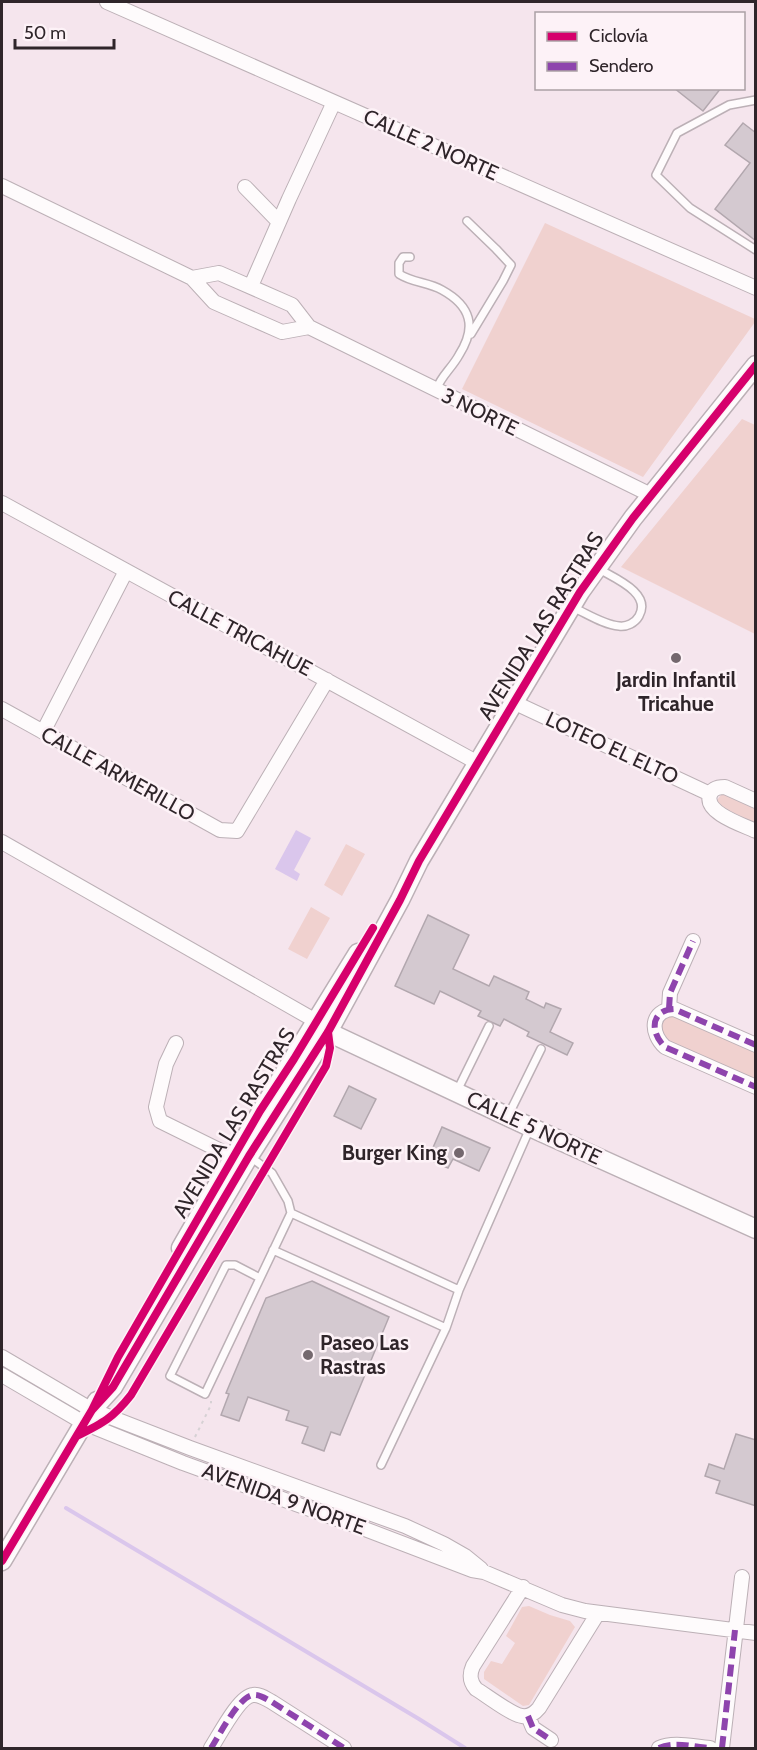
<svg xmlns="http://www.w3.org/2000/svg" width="757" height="1750" font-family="Cabin,sans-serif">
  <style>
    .green { fill: #f0d1cf }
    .water { fill: #dac6ec }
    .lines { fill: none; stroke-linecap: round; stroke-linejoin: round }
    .stream { stroke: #dac6ec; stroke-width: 4 }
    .building { fill: #d4c9d0; stroke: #b2a7ae; stroke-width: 1.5 }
    .service-casing { stroke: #bcb0b6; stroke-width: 10 }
    .minor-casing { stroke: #bcb0b6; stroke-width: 16 }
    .tertiary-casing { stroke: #bcb0b6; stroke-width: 21 }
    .path { stroke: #d6d1d4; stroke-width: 2; stroke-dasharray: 3 4.5; stroke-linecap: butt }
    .service { stroke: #fefbfc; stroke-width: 7 }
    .minor { stroke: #fefbfc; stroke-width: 14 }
    .tertiary { stroke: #fefbfc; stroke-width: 18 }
    .quiet { stroke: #8e44ad; stroke-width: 6; stroke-dasharray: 12 6; stroke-linecap: butt }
    .cycleway-casing { stroke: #fdf2f7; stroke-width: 11 }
    .cycleway { stroke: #d6006c; stroke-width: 8 }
    .poi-dot { fill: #74686e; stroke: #fdf2f7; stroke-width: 2 }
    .labels { text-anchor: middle; stroke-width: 5; stroke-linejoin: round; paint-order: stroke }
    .street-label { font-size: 21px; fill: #2f252a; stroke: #fdf2f7 }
    .poi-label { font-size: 21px; font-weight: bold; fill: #2f252a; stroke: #fdf2f7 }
  </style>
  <rect width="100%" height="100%" fill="#f5e5ed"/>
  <path class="green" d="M545,223L755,319V322L643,477L462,389Z
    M742,419L755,425V634L621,567Z
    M723,794L755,809V823L721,807L717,800L720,796Z
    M346,844L365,854L342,896L324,885Z
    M311,907L330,918L307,959L288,949Z
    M672,1014L755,1050V1083L674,1045L664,1038C660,1025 659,1021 672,1014Z
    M529,1606L550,1615L570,1621L575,1627L529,1705L523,1706L484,1679V1672L491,1661L502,1664L515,1643L506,1636L522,1607Z"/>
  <path class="water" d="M296,830L311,838L294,870L300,874L297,881L275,869Z"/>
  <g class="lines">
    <path class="stream" d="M66,1508L419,1719L465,1748"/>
  </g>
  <path class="building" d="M674,88H721L703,111Z
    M743,123L756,133V241L715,209L750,163L725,145Z
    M428,915L469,935L453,969L489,986L494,976L529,992L526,999L544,1008L546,1003L561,1009L550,1032L573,1043L567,1055L527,1036L529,1032L504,1019L500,1026L478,1016L481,1011L440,991L434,1004L395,986Z
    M349,1086L376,1099L361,1129L334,1116Z
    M442,1127L490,1148L479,1171L453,1159L448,1168L428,1159Z
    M312,1281L389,1317L340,1435L331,1432L324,1451L302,1443L308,1427L286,1420L289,1411L248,1397L239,1421L221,1415L229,1394L226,1393L266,1298Z
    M736,1434L756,1440V1506L716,1493L720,1481L705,1476L709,1464L724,1469Z"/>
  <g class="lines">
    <g class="service-casing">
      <path id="service" d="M756,100L729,105L677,133L656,175L690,208L756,250
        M467,221L496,249L511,265L503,281L471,334
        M410,257H403L399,263V274C413,283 428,282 442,290C471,306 477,327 459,355C452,368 441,376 436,390
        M572,607C586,613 604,625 619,626C627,627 635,623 639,616C652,593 614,578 599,569
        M457,1091L489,1026
        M508,1116L541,1049
        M249,1156L272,1173L288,1201L291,1213L205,1394L170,1376L226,1265H235L260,1278
        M291,1213L459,1290
        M273,1250L446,1328
        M381,1465L446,1328L459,1290L530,1128"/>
    </g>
    <g class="minor-casing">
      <path id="minor" d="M107,2L756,288
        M2,186L192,278L214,302L282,332L309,327
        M245,187L279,222
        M192,278L219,273L292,305L309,327L651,495
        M251,286L289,199L334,102
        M2,503L478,763
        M513,702L710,794
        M2,709L220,830L237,831L327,680
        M43,732L126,571
        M756,801L725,787C719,787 712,788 710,795C704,813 743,825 756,831
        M2,842L316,1021
        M669,1009L670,993L693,941
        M176,1043L166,1064L156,1107L160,1121L233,1157
        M756,1045L674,1009C650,1010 650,1033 665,1047L756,1087
        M2,1357L92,1410L190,1448L405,1526L444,1544L465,1556L481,1569
        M2,1375L84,1423L183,1463L362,1528L472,1570L484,1572L562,1605L585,1611L756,1633
        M523,1587L473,1666C469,1675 470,1682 476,1689C486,1695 512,1715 522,1716C530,1717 535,1713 539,1708L598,1613
        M528,1716L533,1728L551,1740
        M211,1748C219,1736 239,1696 253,1695C260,1694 266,1699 272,1702L344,1748
        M659,1748C674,1741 694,1747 710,1748
        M722,1748L742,1577"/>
    </g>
    <g class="tertiary-casing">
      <path id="tertiary" d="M319,1024L328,1032L530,1127L756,1229
        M181,1248C238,1148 298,1050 358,953
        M92,1410L113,1387L249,1156L328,1032L400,900L419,861L580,592L633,518L756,365
        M2,1561L97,1401"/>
    </g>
    <path class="path" d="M195,1437L211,1405V1401"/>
    <use href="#service" class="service"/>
    <use href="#minor" class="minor"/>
    <use href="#tertiary" class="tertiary"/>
    <path class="quiet" d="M669,1009L670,993L693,941
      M756,1045L674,1009C650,1010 650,1033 665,1047L756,1087
      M528,1716L533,1728L551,1740
      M211,1748C219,1736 239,1696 253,1695C260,1694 266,1699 272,1702L344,1748
      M659,1748C674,1741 694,1747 710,1748
      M722,1748L735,1630"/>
    <g class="cycleway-casing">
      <path id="cycleway" d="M92,1410L113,1387L249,1156L328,1032L400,900L419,861L580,592L633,518L756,365
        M77,1436C103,1423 113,1418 131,1395L326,1066L330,1048L328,1032
        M2,1561L92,1410L118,1357L260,1111L294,1059L373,928"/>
    </g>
    <use href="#cycleway" class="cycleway"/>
  </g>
  <g class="poi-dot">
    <circle cx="676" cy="658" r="6"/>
    <circle cx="459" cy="1153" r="6"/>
    <circle cx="308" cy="1355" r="6"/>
  </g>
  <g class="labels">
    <g class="street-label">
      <text transform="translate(431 145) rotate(24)" y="7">CALLE 2 NORTE</text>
      <text transform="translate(480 412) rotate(26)" y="7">3 NORTE</text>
      <text transform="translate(541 626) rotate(-58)" y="7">AVENIDA LAS RASTRAS</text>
      <text transform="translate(240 633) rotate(28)" y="7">CALLE TRICAHUE</text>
      <text transform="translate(612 748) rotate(25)" y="7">LOTEO EL ELTO</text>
      <text transform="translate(118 774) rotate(29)" y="7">CALLE ARMERILLO</text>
      <text transform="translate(234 1123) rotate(-59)" y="7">AVENIDA LAS RASTRAS</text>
      <text transform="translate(534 1128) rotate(25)" y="7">CALLE 5 NORTE</text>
      <text transform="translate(284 1499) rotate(20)" y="7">AVENIDA 9 NORTE</text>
    </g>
    <g class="poi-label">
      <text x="676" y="687">Jardin Infantil<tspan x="676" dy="24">Tricahue</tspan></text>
      <text x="447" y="1160" text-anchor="end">Burger King</text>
      <text x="320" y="1350" text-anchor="start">Paseo Las<tspan x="320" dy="24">Rastras</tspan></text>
    </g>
  </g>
  <rect width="757" height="1750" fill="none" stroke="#2f252a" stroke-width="6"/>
  <rect x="535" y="12" width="210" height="78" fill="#fdf2f7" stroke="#aba0a5" stroke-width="1.5"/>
  <rect x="547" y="32" width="30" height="9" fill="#d6006c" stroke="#aba0a5" stroke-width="1.5"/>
  <text x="589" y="42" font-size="18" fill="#2f252a">Ciclovía</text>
  <rect x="547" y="62" width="30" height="9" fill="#8e44ad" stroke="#aba0a5" stroke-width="1.5"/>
  <text x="589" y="72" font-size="18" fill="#2f252a">Sendero</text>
  <path d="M15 39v9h99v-9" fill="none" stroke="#2f252a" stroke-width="3"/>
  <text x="24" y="39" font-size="18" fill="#2f252a" stroke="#fdf2f7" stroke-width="4.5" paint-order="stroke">50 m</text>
</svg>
